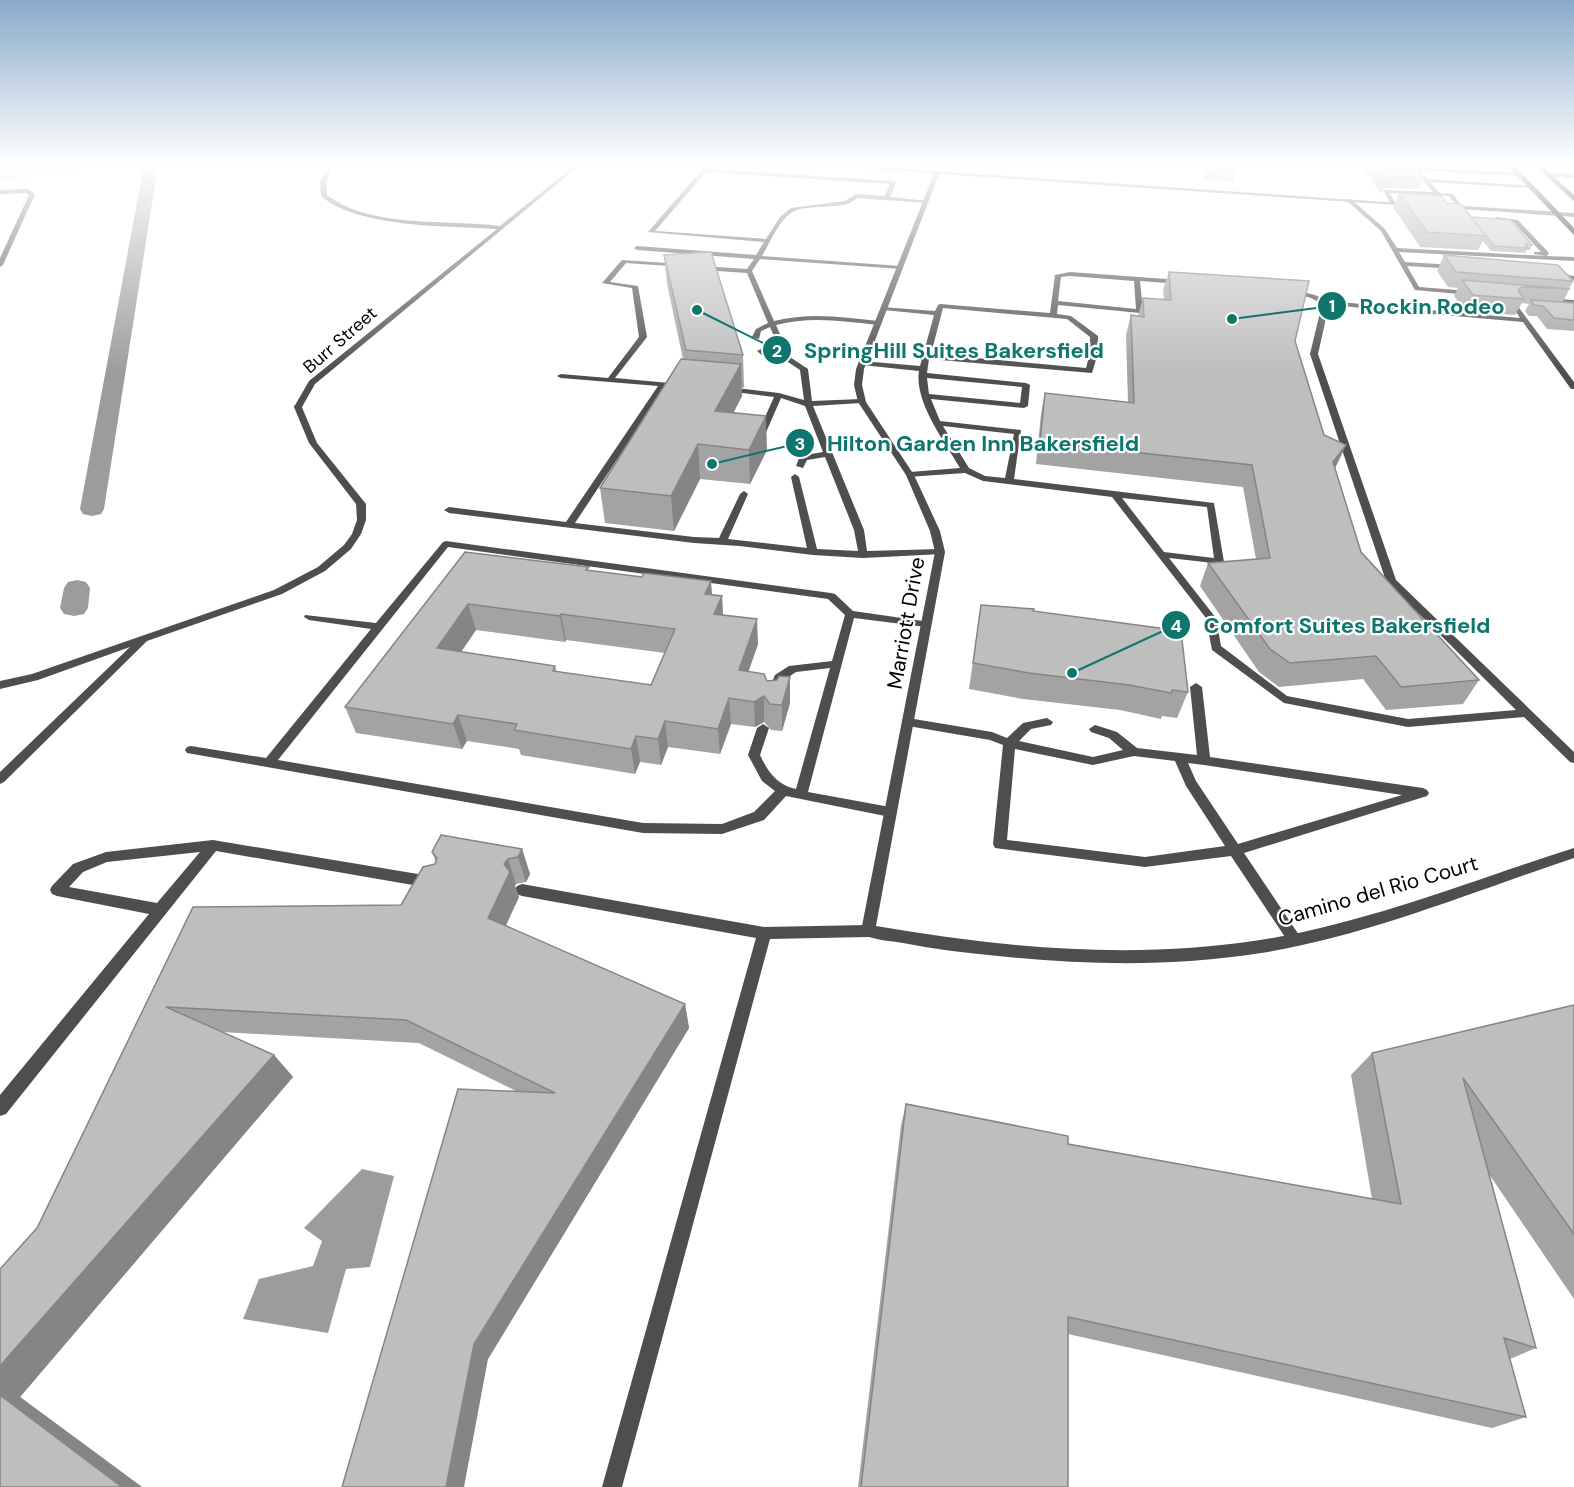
<svg xmlns="http://www.w3.org/2000/svg" width="1574" height="1487" font-family="'DM Sans',sans-serif">
  <style>
    .green { fill: #d5d5d5 }
    .water { fill: #9c9c9c }
    .lines { fill: none; stroke-linecap: round; stroke-linejoin: round }
    .canal { fill: #9c9c9c; fill-rule: evenodd }
    .primary-casing { stroke: #dbdbdb; stroke-width: 1 }
    .lane { fill: #4e4e4e; fill-rule: evenodd }
    .street { fill: #4e4e4e; fill-rule: evenodd }
    .primary { fill: #000; fill-rule: evenodd }
    .wall { fill: #a3a3a3; fill-rule: evenodd }
    .shaded-wall { fill: #858585 }
    .building { fill: #bebebe; stroke: #858585; stroke-width: 1.5; fill-rule: evenodd }
    .labels { text-anchor: middle; stroke-width: 4.5; stroke-linejoin: round; paint-order: stroke }
    .far-street-label { font-size: 18px; fill: #000; stroke: #fff }
    .street-label { font-size: 21px; fill: #000; stroke: #fff }
    .leader { fill: none; stroke: #0f766e; stroke-width: 2 }
    .callout-dot { fill: #0f766e; stroke: #fff; stroke-width: 2 }
    .mark-label { font-size: 18px; text-anchor: middle; font-weight: bold; fill: #fff }
    .callout-label { font-size: 22px; text-anchor: middle; font-weight: bold; fill: #0f766e; stroke: #fff; stroke-width: 4.5; stroke-linejoin: round; paint-order: stroke }
  </style>
  <rect width="100%" height="100%" fill="#fff"/>
  <path class="green" d="M0,165H77L75,172L0,180Z"/>
  <path class="water" d="M362,1169L394,1176L370,1267L346,1269L328,1333L243,1319L259,1279L313,1266L322,1241L304,1228Z"/>
  <g class="lines">
    <path class="canal" d="M144,165H158L104,509L101,514L92,516L83,514L80,509Z
      M77,580L86,582L90,588L88,608L84,614L74,616L64,614L60,608L64,588L68,582Z"/>
    <g class="primary-casing">
      <path id="primary" d="M1507,165H1514L1574,228V235Z
        M1534,165H1541L1574,195V201Z"/>
    </g>
    <path class="lane" d="M706,165H711L708,169L893,181L896,183L890,197L929,201L926,203L857,198C845,212 808,202 791,213C778,222 770,243 762,256L900,266L903,268L902,269L760,259L752,271L774,321C809,312 843,317 878,321L881,323L878,325C844,321 809,316 776,325L790,357L808,369L812,401L861,399L865,401L861,403L813,406L864,530L867,551L940,549L943,550V554L863,558L813,555L739,546L694,543L449,513L444,510L449,507L566,522L658,386L561,378L557,376L561,374L608,378L639,337L632,288L602,283L622,260L682,264L684,265V267L626,263L610,282L638,286L647,337L615,378L680,384L684,386L680,388L665,387L575,523L694,537L719,538L740,494L744,491L748,494L728,539L807,548L791,477L795,474L799,477L817,549L858,551L854,530L825,457L807,460L803,468L796,466L800,456L823,452L805,406L781,398L764,437L760,439L756,437L774,397L727,391L723,389L727,387L779,393L804,400L800,370L785,360L764,357L757,351L761,349L769,353L782,355L770,327L761,331L759,339L752,337L756,329L768,323L747,273L702,270L699,268L702,266L747,269L754,259L637,250L634,248L637,246L756,255L764,242L648,232ZM706,172L890,184L885,196L856,194L845,201L791,208L780,217L766,239L655,231Z
      M1416,167L1520,173L1522,176L1420,171L1427,179L1534,186L1531,188L1430,182L1440,193L1453,194L1463,208H1459L1449,196L1389,193L1396,203L1391,204L1383,190L1433,192L1414,170Z
      M1548,173L1574,174V178L1546,176Z
      M27,189L35,194L3,265L0,267V258L29,195L26,193L0,194V190Z
      M1347,199H1351L1385,229L1397,248L1547,256L1534,254V252H1541L1514,223L1494,220L1496,217L1518,220L1549,253L1547,256L1574,257V261L1399,252L1405,262L1455,265L1458,267L1455,269L1407,266L1419,287L1470,291L1473,293L1470,295L1415,290L1381,231L1347,201Z
      M1070,272L1180,280L1183,282L1180,284L1140,281L1143,311L1140,313L1058,305L1057,314L1071,316L1098,336V353L1092,373L929,359L927,373L1026,383L1030,385L1028,406L1024,408L931,399L940,421L1021,430L1014,479L1214,503L1224,562L1222,564L1169,558L1216,618L1221,646L1287,696L1408,719L1516,710L1386,581L1310,354L1322,304L1311,298L1287,291L1290,289L1315,295L1328,301L1520,318L1512,306L1517,305L1574,382V389H1571L1523,322L1329,305L1318,354L1396,580L1574,752V763L1570,762L1524,717L1408,727L1284,703L1212,650L1206,618L1112,497L983,481L965,473L907,477V473L910,472L960,468C945,442 914,402 919,371L862,365L858,363L862,361L920,366L934,315L884,310L881,308L882,307L935,311L938,305L940,304L1050,313L1055,275ZM1070,276L1134,281L1136,309L1058,301L1061,277ZM943,308L1067,319L1090,337V353L1086,368L931,354ZM927,378L1022,387L1020,403L929,394ZM943,426L1014,434L1005,478L985,476L969,468ZM1122,498L1207,507L1214,558L1164,552Z
      M1553,272L1574,276V280L1551,275V273Z
      M1547,298L1574,300V304L1545,301V299Z
      M295,405H301L317,443L366,504V520L361,534L351,549L325,571L282,594L147,641L4,782L0,784V772L130,647L38,680L0,689V681L32,674L274,590L318,567L344,545L352,534L357,520L356,504L309,443L294,407Z
      M446,541L831,593L835,594L853,611L930,622L931,624L926,627L854,618L808,792L890,807L895,809L896,812L895,815L890,817L786,796L764,820L722,834L643,833L187,753L185,750L187,747L191,746L266,758L371,629L309,620L304,617L305,615L376,623L443,542ZM448,547L828,599L845,615L832,661L789,666L775,675L769,690L771,693H779L784,680L796,672L830,668L796,789C777,785 768,772 760,755L769,728L763,724L757,728L748,755L762,781L775,791L754,812L722,824L643,823L278,760Z
      M1196,683L1202,687L1210,757L1423,788L1427,790L1429,793L1427,796L1244,853L1299,935L1301,939L1299,943L1294,945L1289,943L1231,856L1145,867L995,848L993,844L1003,745L990,740L908,726L902,722L908,718L992,732L1007,738L1023,723L1047,718L1053,722L1051,725L1031,729L1019,741L1093,757L1123,750L1109,738L1091,732L1089,729L1095,725L1117,732L1137,748L1197,755L1190,687ZM1015,749L1093,765L1134,756L1175,761L1186,786L1225,846L1145,857L1007,840ZM1188,763L1204,765L1402,795L1238,844L1196,781Z
      M213,840L430,876L435,878L437,882L435,886L430,888L216,851L6,1114L0,1116V1095L149,914L57,896L52,894L50,890L52,886L73,864L106,852ZM200,852L157,903L69,887L83,872L107,862Z
      M522,884L764,927L868,925L873,927L875,931L873,935L868,937L770,939L622,1487H602L756,938L522,896L517,894L515,890L517,886Z"/>
    <path class="street" d="M330,165L333,167L326,182L327,195C372,229 446,219 500,226L575,165H580L315,384L302,407L298,409L294,407L309,381L497,229C450,226 357,228 321,196L320,182Z
      M824,165H849L1414,204L1411,206L939,174L864,369L862,385L866,402L914,475L940,531L945,552L876,926C1004,948 1132,960 1260,940C1365,924 1473,880 1574,848V858C1472,892 1367,936 1261,953C1173,967 1086,965 998,956C966,953 934,949 903,943C890,941 876,940 863,935L861,931L935,552L930,531L906,475L858,402L854,385L856,369L934,174Z
      M1449,205L1574,213V217L1447,208Z"/>
    <use href="#primary" class="primary"/>
  </g>
  <path class="wall" d="M1201,165H1235L1237,169L1233,181L1206,180Z
    M1361,165H1412L1423,178L1418,189L1384,188L1381,194Z
    M1399,193L1471,217L1532,245L1530,250H1527L1525,253L1491,251L1483,241L1478,250L1420,247L1393,207Z
    M664,255L743,355L744,388L741,387L742,396L733,413L767,450L750,484L700,479L674,531L605,523L600,488L683,359L667,284Z
    M1444,255L1573,281L1563,302L1574,303V331L1547,329L1537,316H1529L1525,311L1529,304L1522,303L1515,315L1465,311L1454,296L1458,288L1448,287L1437,271Z
    M1169,272L1295,341L1324,435L1346,445L1335,468L1361,552L1479,680L1463,704L1386,710L1363,679L1279,687L1259,672L1200,586L1208,563L1256,559L1243,487L1036,464L1041,414L1045,393L1128,402L1126,335L1131,315L1138,316L1143,298L1164,300L1163,290Z
    M465,552L589,571L722,596L723,615L758,644L748,672L767,681L777,680L790,677V703L782,731L771,730L764,722L755,727L731,724L720,754L668,747L661,765L640,762L635,774L521,755L519,749L467,741L462,749L356,733L345,707ZM476,630L565,642L566,640L665,653L651,685L557,672L555,666L461,652Z
    M981,605L1033,611L1188,692L1177,718L1162,716L1161,719L1120,710L1023,699L969,689Z
    M522,849L530,874L526,882L516,884L515,886L519,897L505,926L685,1004L689,1028L488,1359L518,1092L419,1043L222,1032L274,1055L293,1077L20,1397L142,1487H0L37,1228L193,907L401,905L435,864L436,862L432,852Z
    M1574,1005V1299L1489,1174L1536,1348L1510,1359L1526,1417L1492,1428L1068,1334V1487H858L901,1125L906,1104L1068,1144L1372,1199L1351,1075L1372,1053Z"/>
  <path class="shaded-wall" d="M741,364L742,396L717,445L715,411Z
    M766,416L767,450L750,484L749,450Z
    M698,444L700,479L674,531L671,496Z
    M1346,445L1336,466L1323,484L1333,462Z
    M711,581L713,606L705,594Z
    M722,596L723,621L714,614Z
    M468,604L476,630L446,674L437,648Z
    M561,614L566,640L565,642L560,616Z
    M757,619L758,644L740,696L739,670Z
    M790,677V703L782,731V705Z
    M764,696V722L755,727L754,702Z
    M729,698L731,724L720,754L718,729Z
    M458,715L467,741L462,749L453,724Z
    M665,721L668,747L661,765L658,739Z
    M636,736L640,762L635,774L631,749Z
    M522,849L530,874L526,882L518,857Z
    M508,859L516,884L515,886L519,897L498,943L488,918L504,864Z
    M685,1004L689,1028L488,1359L464,1487H446L474,1344Z
    M274,1055L293,1077L20,1397L142,1487H122L0,1395V1366Z"/>
  <path class="building" d="M1208,165H1235L1237,169L1209,168Z
    M1372,165H1412L1423,178L1387,177L1386,183Z
    M1399,193L1441,196L1447,203L1461,204L1486,236L1427,232Z
    M1471,217L1510,220L1532,245L1525,244L1528,248L1494,246Z
    M711,252L743,355L686,350L664,255Z
    M1444,255L1558,265L1573,281L1456,272Z
    M1169,272L1309,281L1295,341L1324,435L1346,445L1333,462L1361,552L1479,680L1401,687L1376,656L1290,663L1270,649L1208,563L1270,558L1252,465L1040,442L1045,393L1134,403L1131,315L1144,317L1143,298L1171,300Z
    M1462,280L1570,289L1522,287L1518,290L1524,299L1473,295Z
    M1531,300L1574,303V320L1554,318L1543,306L1534,305Z
    M681,359L741,364L715,411L766,416L749,450L698,444L671,496L600,488Z
    M465,552L589,567L586,570L642,577L644,573L711,581L705,594L722,596L714,614L757,619L739,670L764,674L767,681L777,680L779,676L790,677L782,705L770,704L764,696L754,702L729,698L718,729L665,721L658,739L636,736L631,749L514,730L517,724L458,715L453,724L345,707ZM468,604L560,616L561,614L675,629L651,685L553,671L555,666L437,648Z
    M981,605L1034,609L1033,611L1181,631L1188,692L1172,690L1171,693L1129,685L1029,673L973,663Z
    M441,835L522,849L518,857L508,859L504,864L510,872L488,918L685,1004L474,1344L446,1487H342L458,1089L555,1093L406,1020L166,1007L274,1055L0,1366V1269L37,1228L193,907L401,905L423,867L435,864L437,858L432,852Z
    M1574,1005V1234L1463,1078L1536,1348L1504,1338L1526,1417L1068,1317V1487H861L906,1104L1068,1136V1144L1401,1204L1372,1053Z
    M0,1395L122,1487H0Z"/>
  <linearGradient id="sky" x2="0" y2="1"><stop stop-color="#89aaca"/><stop offset="0.44" stop-color="#fff"/><stop offset="1" stop-color="#fff" stop-opacity="0"/></linearGradient>
  <rect width="1574" height="373" fill="url(#sky)"/>
  <g class="labels">
    <g class="far-street-label">
      <text transform="translate(340 340) rotate(-41)" y="6">Burr Street</text>
    </g>
    <g class="street-label">
      <text transform="translate(906 623) rotate(-80)" y="7">Marriott Drive</text>
      <text transform="translate(1378 891) rotate(-16)" y="7">Camino del Rio Court</text>
    </g>
  </g>
  <path class="leader" d="M1232 319L1332 306M697 310L777 350M712 464L800 443M1072 673L1176 625"/>
  <g class="callout-dot">
    <circle cx="1232" cy="319" r="6"/>
    <circle cx="697" cy="310" r="6"/>
    <circle cx="712" cy="464" r="6"/>
    <circle cx="1072" cy="673" r="6"/>
    <circle cx="1332" cy="306" r="15"/>
    <circle cx="777" cy="350" r="15"/>
    <circle cx="800" cy="443" r="15"/>
    <circle cx="1176" cy="625" r="15"/>
  </g>
  <g class="mark-label">
    <text x="1332" y="312">1</text>
    <text x="777" y="357">2</text>
    <text x="800" y="450">3</text>
    <text x="1176" y="632">4</text>
  </g>
  <g class="callout-label">
    <text x="1432" y="314">Rockin Rodeo</text>
    <text x="954" y="358">SpringHill Suites Bakersfield</text>
    <text x="983" y="451">Hilton Garden Inn Bakersfield</text>
    <text x="1347" y="633">Comfort Suites Bakersfield</text>
  </g>
</svg>
